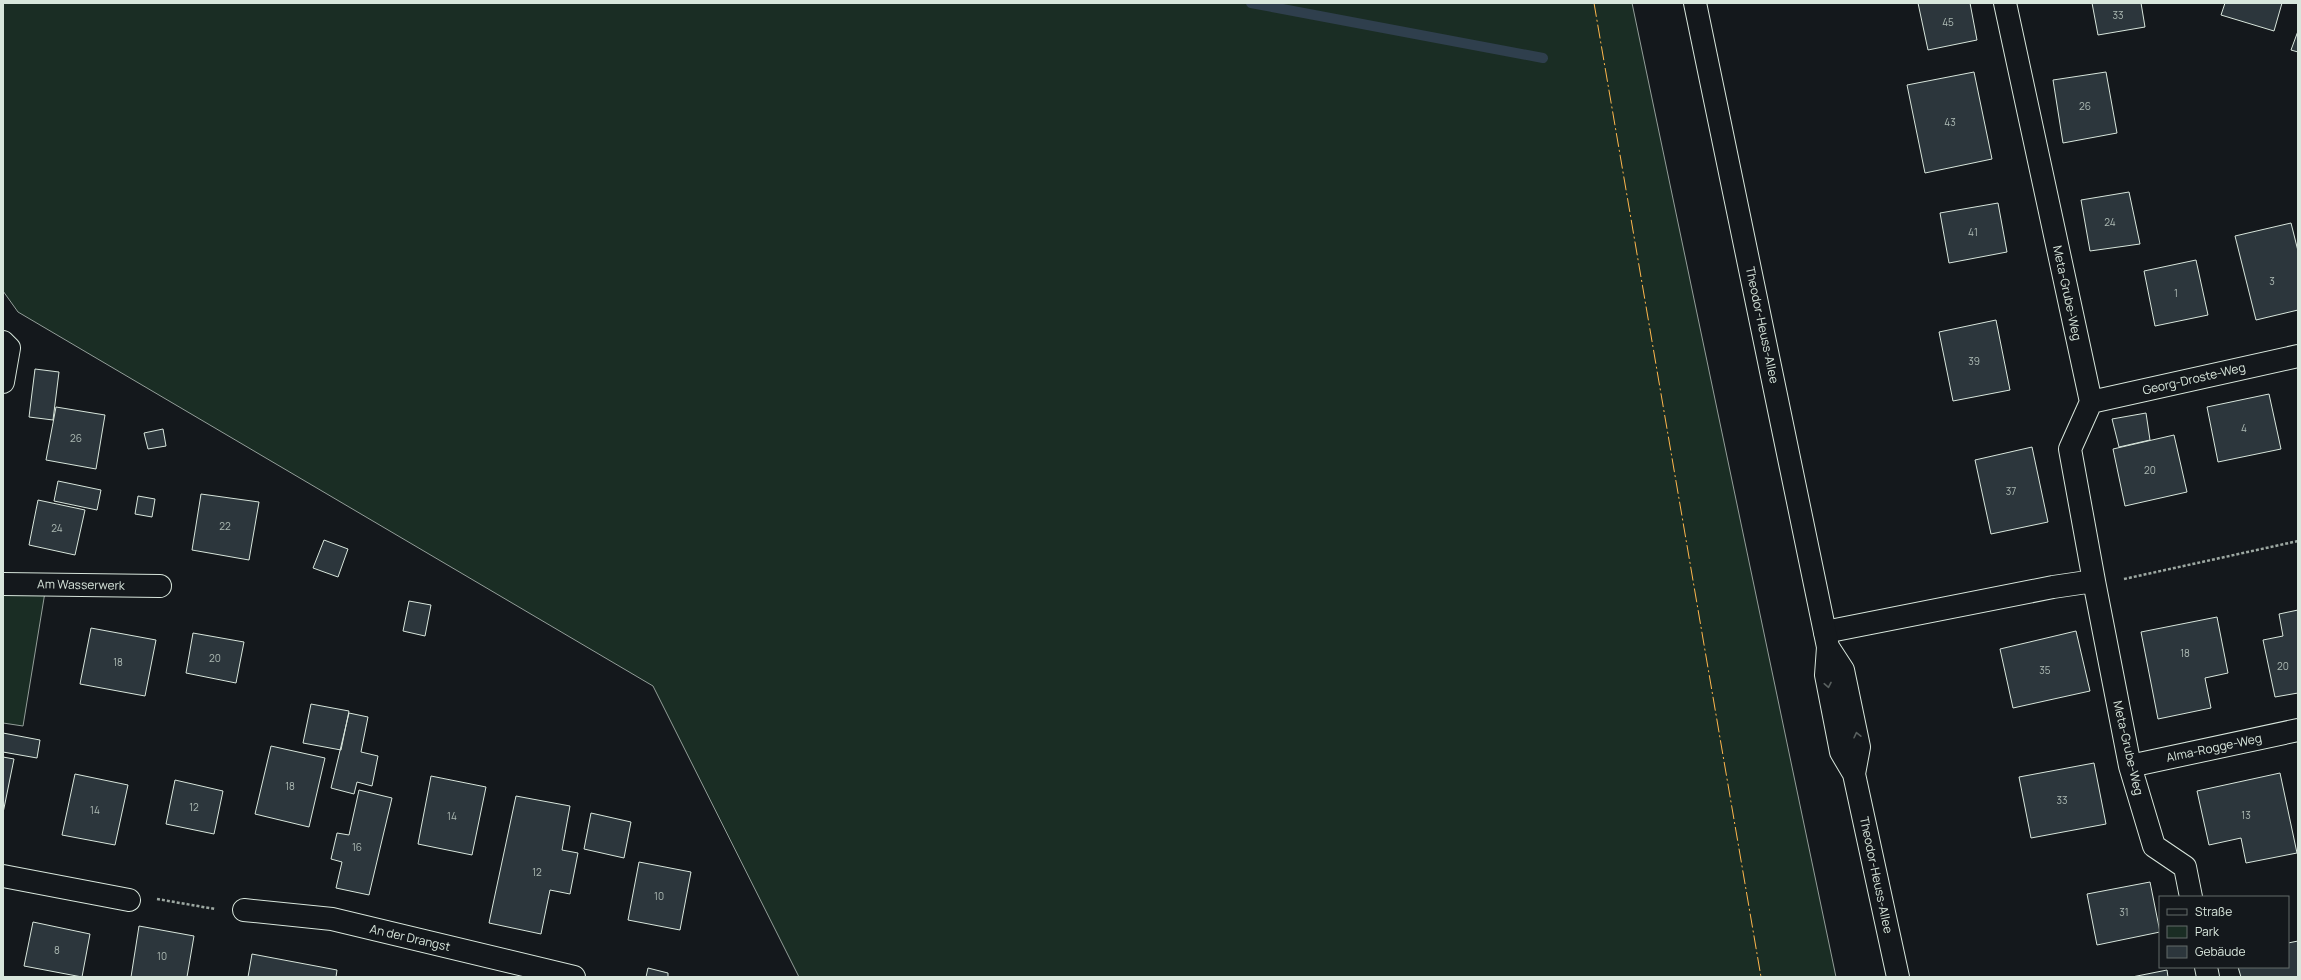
<svg xmlns="http://www.w3.org/2000/svg" width="2301" height="980" font-family="Manrope,sans-serif">
  <style>
    .green { fill: #1a2d24; stroke: #939e99 }
    .lines { fill: none; stroke-linecap: round; stroke-linejoin: round }
    .stream { stroke: #2f3f4d; stroke-width: 10 }
    .building { fill: #2c363c; stroke: #d8e6dc }
    .street-casing { stroke: #d8e6dc; stroke-width: 24 }
    .secondary-casing { stroke: #d8e6dc; stroke-width: 24 }
    .path { stroke: #9da8a2; stroke-width: 2.5; stroke-dasharray: 3 2; stroke-linecap: butt }
    .street { stroke: #14181c; stroke-width: 22 }
    .secondary { stroke: #14181c; stroke-width: 22 }
    .power { stroke: #ffb74d; stroke-width: 1; stroke-dasharray: 14 3 2 3; stroke-linecap: butt }
    .oneway { stroke: #59605f }
    .labels { text-anchor: middle; stroke-width: 3; stroke-linejoin: round; paint-order: stroke }
    .number-label { font-size: 10px; fill: #adbab4 }
    .street-label { font-size: 12px; fill: #d8e6dc; stroke: #14181c }
  </style>
  <rect width="100%" height="100%" fill="#14181c"/>
  <path class="green" d="M3,3H1632L1836,977H799L653,686L18,312L3,291Z
    M45,592L23,726L3,723V594Z"/>
  <g class="lines">
    <path class="stream" d="M1251,3L1543,58"/>
  </g>
  <path class="building" d="M1918,3H1970L1977,40L1928,50Z
    M2092,3H2141L2145,27L2098,35Z
    M2225,3H2282L2274,31L2221,15Z
    M2298,31V52L2291,50Z
    M1974,72L1992,159L1925,173L1907,85Z
    M2106,72L2117,133L2063,143L2053,80Z
    M2129,192L2140,244L2090,251L2081,200Z
    M1998,203L2007,252L1949,263L1940,213Z
    M2291,223L2298,251V310L2256,320L2235,236Z
    M2196,260L2208,315L2155,326L2144,271Z
    M1996,320L2010,390L1953,401L1939,332Z
    M35,369L59,372L53,420L29,417Z
    M2269,394L2281,449L2218,462L2207,407Z
    M56,407L105,415L96,469L46,460Z
    M2146,413L2150,440L2119,447L2112,419Z
    M163,429L166,446L148,449L144,433Z
    M2174,435L2187,492L2125,506L2113,449Z
    M2032,447L2048,522L1991,534L1975,460Z
    M58,481L101,490L97,510L54,501Z
    M201,494L259,502L249,560L192,550Z
    M138,496L155,499L152,517L135,514Z
    M38,500L85,510L75,555L29,545Z
    M324,540L348,549L338,577L313,568Z
    M409,601L431,605L425,636L403,631Z
    M2298,610V693L2275,697L2263,640L2283,636L2279,614Z
    M2217,617L2228,673L2205,678L2211,708L2158,719L2141,632Z
    M91,628L156,640L145,696L80,684Z
    M2076,631L2090,691L2013,708L2000,649Z
    M193,633L244,642L236,683L186,673Z
    M311,704L349,711L341,750L303,743Z
    M349,713L368,717L361,752L378,756L372,786L357,782L354,794L331,788Z
    M3,733L40,740L37,758L3,752Z
    M271,746L325,758L309,827L255,814Z
    M3,757L14,759L3,813Z
    M2094,763L2106,824L2031,838L2019,777Z
    M2280,773L2297,853L2246,863L2241,838L2209,845L2197,791Z
    M75,774L128,785L115,845L62,835Z
    M431,776L486,787L472,855L418,844Z
    M175,780L223,791L214,834L166,824Z
    M359,790L392,798L369,895L336,888L342,862L331,859L337,833L349,835Z
    M516,796L570,806L562,850L578,853L570,894L550,890L541,934L489,923Z
    M591,813L631,822L624,858L584,849Z
    M639,862L691,872L680,930L628,920Z
    M2150,882L2160,932L2097,945L2087,894Z
    M33,922L90,934L82,977L24,966Z
    M139,926L194,936L187,977H131Z
    M2298,941V977H2241L2238,967H2288V943Z
    M252,954L337,970L336,977H248Z
    M648,968L668,973V977H646Z
    M2167,970L2168,977H2132Z"/>
  <g class="lines">
    <g class="street-casing">
      <path id="street" d="M2005,3L2091,402L2070,449L2094,581
        M3,342L9,348L3,382
        M2091,402L2298,356
        M3,584L160,586
        M1825,632L2053,587L2094,581L2130,766L2154,846L2185,867L2191,897
        M2130,766L2298,730
        M3,876L129,900
        M244,910L332,919L574,977
        M2206,967L2208,977"/>
    </g>
    <g class="secondary-casing">
      <path id="secondary" d="M1695,3L1828,647L1826,675L1841,752L1854,774L1898,977
        M1828,647L1843,670L1859,747L1854,774"/>
    </g>
    <path class="path" d="M2124,579L2298,541
      M157,899L215,909"/>
    <use href="#street" class="street"/>
    <use href="#secondary" class="secondary"/>
    <path class="power" d="M1594,3L1761,977"/>
  </g>
  <defs><path id="oneway-chevron" d="M-2-3.5L2.5 0L-2 3.5" fill="none" stroke-width="1.6" stroke-linecap="round" stroke-linejoin="round"/></defs>
  <g class="oneway">
    <use href="#oneway-chevron" transform="translate(1828 685) rotate(79)"/>
    <use href="#oneway-chevron" transform="translate(1857 735) rotate(-103)"/>
  </g>
  <g class="labels">
    <g class="number-label">
      <text x="2118" y="19">33</text>
      <text x="1948" y="26">45</text>
      <text x="2085" y="110">26</text>
      <text x="1950" y="126">43</text>
      <text x="2110" y="226">24</text>
      <text x="1973" y="236">41</text>
      <text x="2272" y="285">3</text>
      <text x="2176" y="297">1</text>
      <text x="1974" y="365">39</text>
      <text x="2244" y="432">4</text>
      <text x="76" y="442">26</text>
      <text x="2150" y="474">20</text>
      <text x="2011" y="495">37</text>
      <text x="225" y="530">22</text>
      <text x="57" y="532">24</text>
      <text x="2185" y="657">18</text>
      <text x="215" y="662">20</text>
      <text x="118" y="666">18</text>
      <text x="2283" y="670">20</text>
      <text x="2045" y="674">35</text>
      <text x="290" y="790">18</text>
      <text x="2062" y="804">33</text>
      <text x="194" y="811">12</text>
      <text x="95" y="814">14</text>
      <text x="2246" y="819">13</text>
      <text x="452" y="820">14</text>
      <text x="357" y="851">16</text>
      <text x="537" y="876">12</text>
      <text x="659" y="900">10</text>
      <text x="2124" y="916">31</text>
      <text x="57" y="954">8</text>
      <text x="162" y="960">10</text>
    </g>
    <g class="street-label">
      <text transform="translate(2067 293) rotate(78)" y="4">Meta-Grube-Weg</text>
      <text transform="translate(1762 325) rotate(78)" y="4">Theodor-Heuss-Allee</text>
      <text transform="translate(2194 379) rotate(-13)" y="4">Georg-Droste-Weg</text>
      <text transform="translate(81 585) rotate(1)" y="4">Am Wasserwerk</text>
      <text transform="translate(2128 748) rotate(77)" y="4">Meta-Grube-Weg</text>
      <text transform="translate(2214 748) rotate(-12)" y="4">Alma-Rogge-Weg</text>
      <text transform="translate(1876 875) rotate(78)" y="4">Theodor-Heuss-Allee</text>
      <text transform="translate(410 938) rotate(13)" y="4">An der Drangst</text>
    </g>
  </g>
  <rect width="2301" height="980" fill="none" stroke="#d8e6dc" stroke-width="8"/>
  <rect x="2159" y="896" width="130" height="72" fill="#14181c" stroke="#626a69"/>
  <rect x="2167" y="909" width="20" height="6" fill="#14181c" stroke="#626a69"/>
  <text x="2195" y="916" font-size="12" fill="#d8e6dc">Straße</text>
  <rect x="2167" y="926" width="20" height="12" fill="#1a2d24" stroke="#626a69"/>
  <text x="2195" y="936" font-size="12" fill="#d8e6dc">Park</text>
  <rect x="2167" y="946" width="20" height="12" fill="#2c363c" stroke="#626a69"/>
  <text x="2195" y="956" font-size="12" fill="#d8e6dc">Gebäude</text>
</svg>
